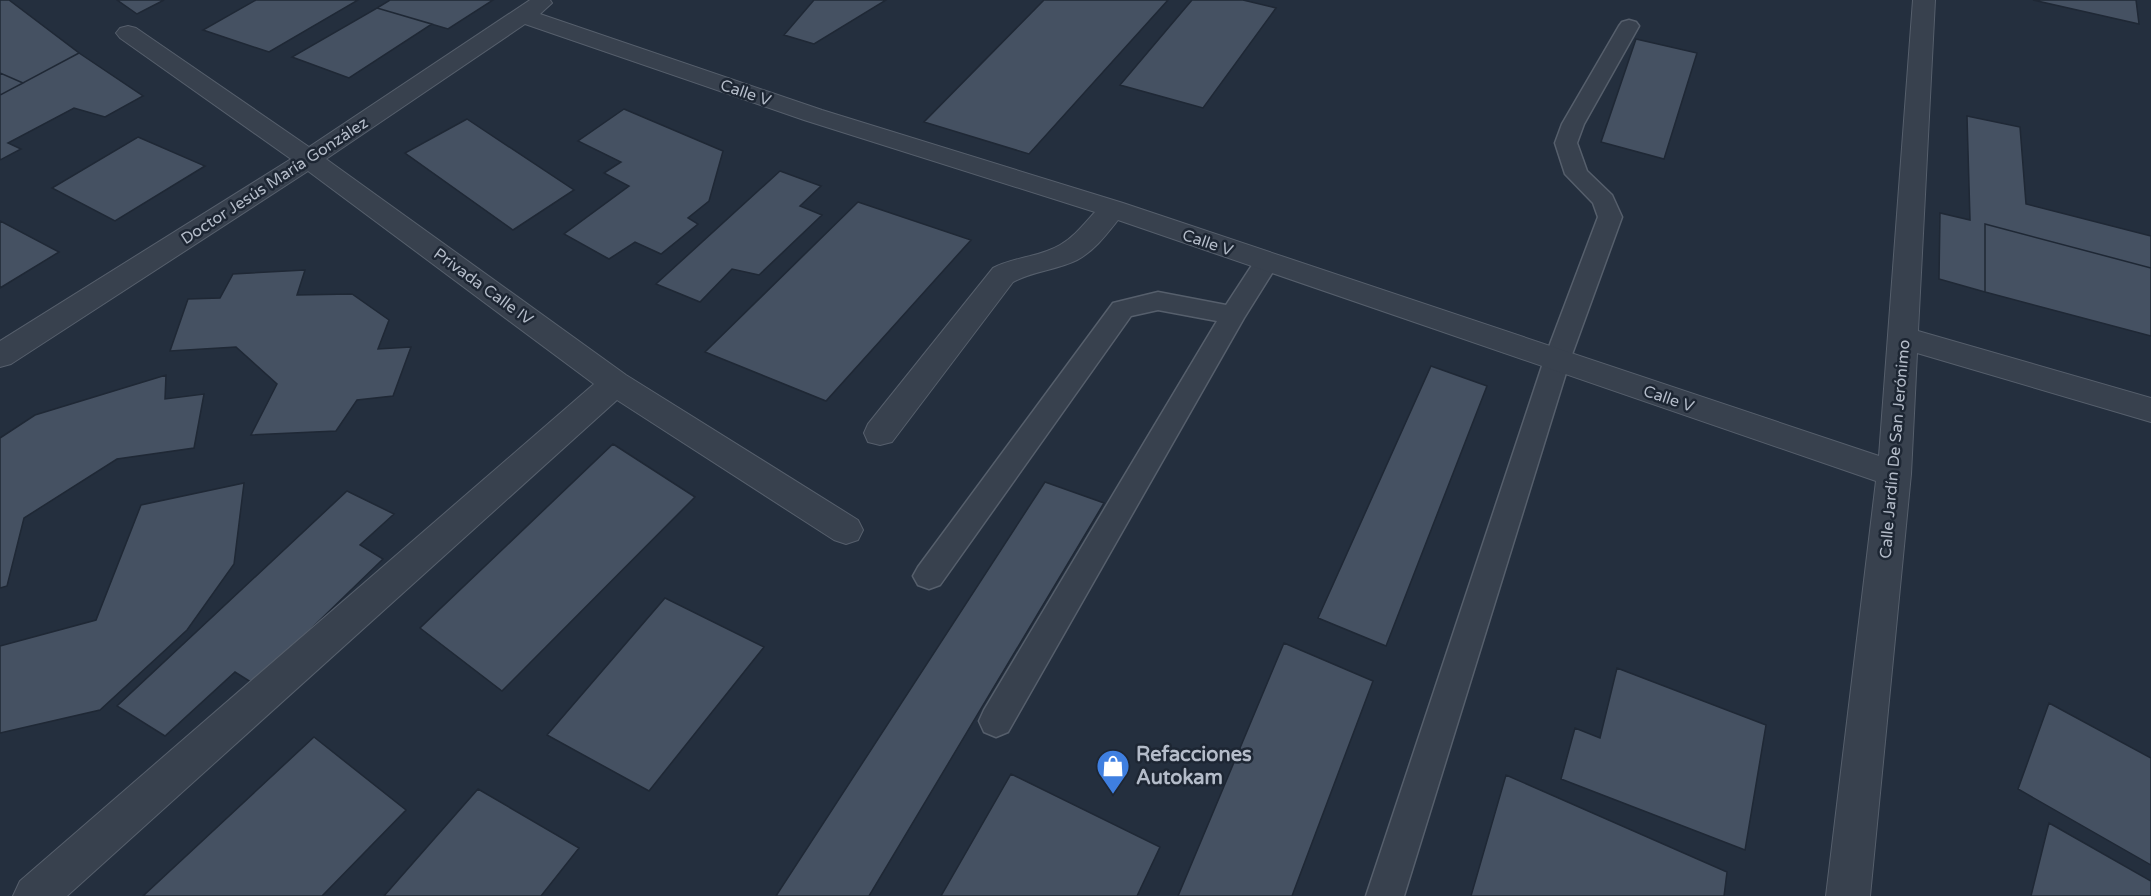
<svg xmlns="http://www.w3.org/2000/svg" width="2151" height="896" font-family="'Varela Round',sans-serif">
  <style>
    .building { fill: #455162; stroke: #1f2835; stroke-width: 1.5 }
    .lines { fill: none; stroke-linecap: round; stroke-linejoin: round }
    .lane-casing { stroke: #565f6c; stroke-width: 3 }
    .street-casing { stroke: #565f6c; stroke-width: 2 }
    .lane { fill: #38414e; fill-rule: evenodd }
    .street { fill: #38414e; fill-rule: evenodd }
    .labels { text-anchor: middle; stroke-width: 5; stroke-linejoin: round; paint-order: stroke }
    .street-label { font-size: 16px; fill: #b4bcc9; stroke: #1d2633 }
    .near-poi-label { font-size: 20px; font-weight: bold; fill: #b4bcc9; stroke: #1d2633; text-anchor: start }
  </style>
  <rect width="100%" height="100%" fill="#242f3e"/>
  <path class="building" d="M0,0H9L79,53L23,83L0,73Z
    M117,0H164L137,14Z
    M256,0H358L269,52L203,30Z
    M390,0H493L448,29L377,8Z
    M814,0H886L814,44L784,35Z
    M1044,0H1168L1029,154L924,122Z
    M1192,0H1243L1276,8L1203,108L1120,85Z
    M2033,0H2136L2139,24Z
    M377,8L432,24L349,78L292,57Z
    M1636,39L1697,53L1664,159L1601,142Z
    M79,53L143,96L105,117L74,108L8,143L21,149L0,160V95Z
    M0,73L23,83L0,95Z
    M624,109L723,151L709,201L688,218L698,224L661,254L635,242L609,259L564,234L629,186L604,173L621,162L578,141Z
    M1967,116L2020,127L2026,204L2151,236V268L1985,224V292L1939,279L1940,213L1970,220Z
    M467,119L574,190L513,230L405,153Z
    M138,137L205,166L115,221L52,188Z
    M780,171L821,186L800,206L822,215L759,275L732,269L700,302L656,284Z
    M858,202L971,240L826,401L705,352Z
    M0,221L59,252L0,288Z
    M1985,224L2151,268V336L1985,292Z
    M305,270L297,295L352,294L389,320L378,349L411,347L393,396L357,400L336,431L251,435L277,384L236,347L170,351L188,299L220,298L233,274Z
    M1431,366L1487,386L1386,646L1318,618Z
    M166,375L165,399L204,394L194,448L117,459L24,518L7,586L0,588V438L35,415Z
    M613,444L695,497L502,691L420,628Z
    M1045,482L1104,503L869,896H776Z
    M244,483L234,564L187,630L100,710L0,733V646L96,620L141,505Z
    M347,491L394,514L360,545L383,559L254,684L235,672L165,736L117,706Z
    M665,598L764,647L649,791L547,735Z
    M1284,643L1373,681L1292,896H1178Z
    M1617,668L1766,725L1745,850L1561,779L1575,728L1600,738Z
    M2049,703L2151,758V865L2018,789Z
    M314,737L406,810L322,896H143Z
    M1011,774L1160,847L1137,896H941Z
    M1506,775L1727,872L1724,896H1471Z
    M478,789L579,848L541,896H384Z
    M2049,823L2151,881V896H2031Z"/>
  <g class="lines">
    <g class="lane-casing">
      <path id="lane" d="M1629,20L1636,22L1639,26L1584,124L1577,143L1587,171L1612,195L1622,217L1570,360L1404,896H1366L1544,360L1598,217L1593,203L1565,174L1555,143L1562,124L1619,26L1622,22Z
        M1267,254L1276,256L1279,262L1244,318L1008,732L996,737L984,732L979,721L984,710L1217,321L1158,310L1131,316L940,585L929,589L918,585L913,576L918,567L1113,303L1158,292L1226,305L1258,256Z"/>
    </g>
    <g class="street-casing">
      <path id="street" d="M530,0H550L552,3L540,14L822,110L1123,203L1879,456L1913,0H1935L1918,331L2151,398V422L1917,353L1911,474L1870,896H1826L1876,481L1118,220C1106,235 1094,251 1077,260C1057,270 1033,271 1013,282L892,442L880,445L868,442L864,433L868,424L993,268C1014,257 1040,257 1060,245C1074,237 1084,224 1095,212L804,120L525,24L326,159L626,375L858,520L863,530L858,540L846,544L834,540L617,400L67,896H13L20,881L594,384L308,171L11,364L0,367V341L291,159L120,38L116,33L120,28L128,26L136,28L309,147Z"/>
    </g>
    <use href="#lane" class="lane"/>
    <use href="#street" class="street"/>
  </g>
  <defs>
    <g id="shop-pin" transform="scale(1.725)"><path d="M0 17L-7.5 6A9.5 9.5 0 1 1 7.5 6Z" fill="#3f7fe0" stroke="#1d2633"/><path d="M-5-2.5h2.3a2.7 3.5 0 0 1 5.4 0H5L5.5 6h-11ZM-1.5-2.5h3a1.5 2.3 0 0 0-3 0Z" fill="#fff"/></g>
  </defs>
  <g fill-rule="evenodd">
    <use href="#shop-pin" x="1113" y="766"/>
  </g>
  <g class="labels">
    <g class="street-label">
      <text transform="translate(746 92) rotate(19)" y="6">Calle V</text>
      <text transform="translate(274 180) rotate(-33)" y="6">Doctor Jesús María González</text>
      <text transform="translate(1208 242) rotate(19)" y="6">Calle V</text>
      <text transform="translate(484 286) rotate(36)" y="6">Privada Calle IV</text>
      <text transform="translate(1669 398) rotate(19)" y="6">Calle V</text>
      <text transform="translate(1894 449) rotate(-85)" y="6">Calle Jardín De San Jerónimo</text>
    </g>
    <g class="near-poi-label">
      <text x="1136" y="761">Refacciones<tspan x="1136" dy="23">Autokam</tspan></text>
    </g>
  </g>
</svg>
